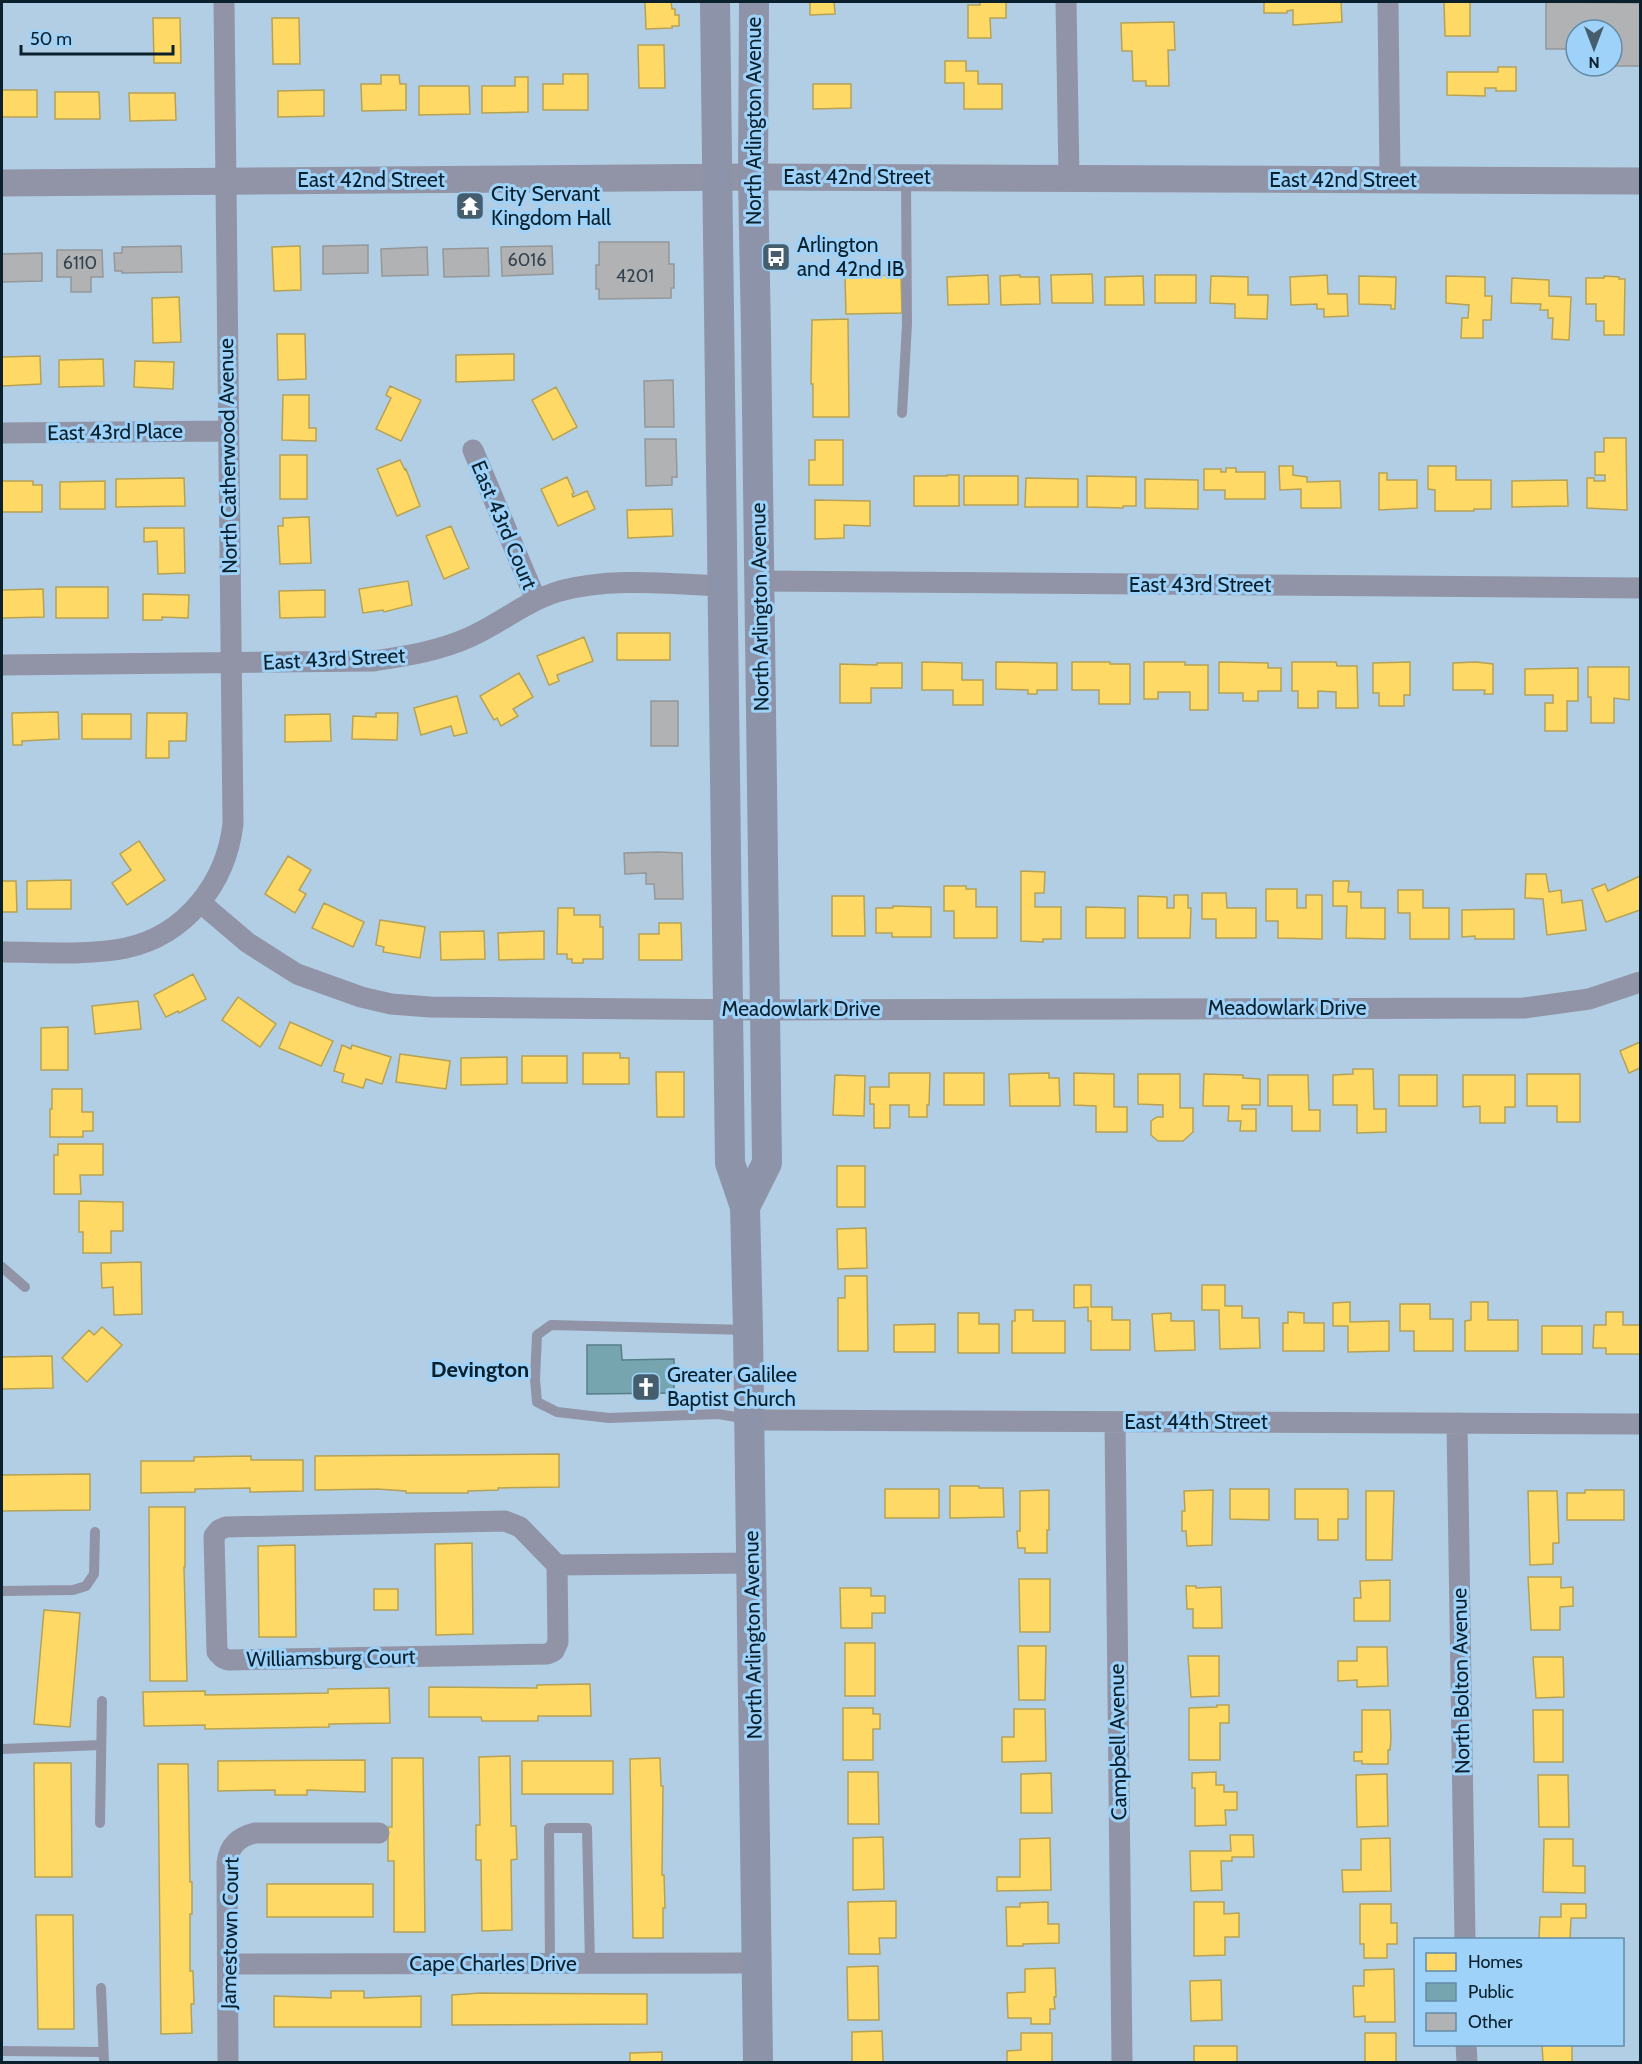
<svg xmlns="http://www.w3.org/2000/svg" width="1642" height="2064" font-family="Cabin,sans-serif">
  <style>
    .homes { fill: #ffd966; stroke: #b6a255; stroke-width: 1.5 }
    .public { fill: #76a5af; stroke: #567d88; stroke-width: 1.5 }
    .building { fill: #b1b2b4; stroke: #94989a; stroke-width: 1.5 }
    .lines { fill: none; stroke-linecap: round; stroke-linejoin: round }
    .service { stroke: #9194a6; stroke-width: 10 }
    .minor { stroke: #9194a6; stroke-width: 21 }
    .tertiary { stroke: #9194a6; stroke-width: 27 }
    .secondary { stroke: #8d93a8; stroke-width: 30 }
    .labels { text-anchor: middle; stroke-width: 6; stroke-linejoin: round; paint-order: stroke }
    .number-label { font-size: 18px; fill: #34444f }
    .street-label { font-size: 21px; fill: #0a202d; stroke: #9ed2f8 }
    .poi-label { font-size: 21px; fill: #0a202d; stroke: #9ed2f8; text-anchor: start }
    .neighbourhood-label { font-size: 22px; font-weight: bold; fill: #0a202d; stroke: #9ed2f8 }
  </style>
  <rect width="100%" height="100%" fill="#b2cee4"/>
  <path class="homes" d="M645,2H671L672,9H675V15H679V26H672V28L646,29Z
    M808,2H834L835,14L810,15V3Z
    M980,2H1006V18H990L991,38H968V5H980Z
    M1264,2H1341L1342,22L1293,25V10L1287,11V13H1264Z
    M1444,2H1470V36H1445Z
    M153,18H180L181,63H154Z
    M272,18H299L300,64H273Z
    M1174,22L1175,50H1168L1169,86H1146V81H1133L1132,51H1122L1121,23Z
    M638,45H664L665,88H639Z
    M945,61H966V71H978V84H1002V109H964V83H945Z
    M1498,67H1516V91H1496V88H1485V96L1447,95V72H1498Z
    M563,74H588V110H543V84H563Z
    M381,75H399L400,84H406V110L362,111L361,84H381Z
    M515,77H528V112L482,113V86H515Z
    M813,84H851V108L813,109Z
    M419,86H469L470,114L419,115Z
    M2,90H37V117H2Z
    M324,90V116L278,117V91Z
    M55,92H99L100,119H55Z
    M129,93H175L176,120L130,121Z
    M300,246L301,290L274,291L272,247Z
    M1092,274L1093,303H1052L1051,275Z
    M890,275V277H901L902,313L846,314L845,278H857V276Z
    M988,275L989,304L948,305L947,277Z
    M1020,275V277H1039L1040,304L1001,305L1000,276Z
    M1155,275H1196V303H1155Z
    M1327,275L1328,294H1347L1348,316L1324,317V309H1317V304L1291,305L1290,277Z
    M1143,276L1144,305H1105V277Z
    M1211,276L1248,277V295H1268L1267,319L1235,318V304L1210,303Z
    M1359,276L1396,277L1395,309H1391V305L1359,304Z
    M1446,276L1485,277V296H1492L1491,320H1483V338H1461L1462,318H1468L1469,305L1446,303Z
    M1604,276L1619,277V279H1625L1624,335H1604V321H1596V304H1586V278H1604Z
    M1512,278L1549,280V296L1571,297L1569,340L1552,339L1553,318H1548V310H1540L1541,304L1511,303Z
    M179,297L181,342L153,343L152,298Z
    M848,319L849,417H813V384H811L812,320Z
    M277,334H305L306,379L278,380Z
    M514,354V380L456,382V355Z
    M40,356L41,384L2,386V357Z
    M103,359L104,386L59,387V360Z
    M135,361L174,362L173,389L134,387Z
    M390,386L421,400L401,441L376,429L391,398L386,395Z
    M556,387L577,427L553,440L532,400Z
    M283,395H309V428H316V441L282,440Z
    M1604,438H1626L1627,510L1587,508V478H1594V481H1605V475H1595V452H1604Z
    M815,440H843V485H809V460H815Z
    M280,455H307V499H280Z
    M400,460L405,470L406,469L420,506L397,516L377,469Z
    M1279,466H1293V475L1307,477V482L1340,481L1341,508H1301V489L1280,490Z
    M1428,466H1456V480H1491V509H1474V511H1435V490L1428,489Z
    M1226,468H1236V472H1265V499H1225V490H1204V469H1221V472H1226Z
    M1379,473H1387V480H1417V508L1379,510Z
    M947,475H959V506H914V476H947Z
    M964,476H1018V505H964Z
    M1087,476L1136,477V506H1123V508L1087,507Z
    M567,477L574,493L572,494L573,497L587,491L595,509L558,526L541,489Z
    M184,478L185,506L116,507V479Z
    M1026,478L1078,479V507H1025Z
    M1145,479L1198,480V509L1145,508Z
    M1567,480L1568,506L1512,507V481Z
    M2,481H33V485H42V512H2Z
    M105,481V509H60V482Z
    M815,500L870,501V526L844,525V538L815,539Z
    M672,509L673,536L628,538L627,510Z
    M309,517L311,563L280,564L278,526H283V518Z
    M451,526L469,568L444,579L426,536Z
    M144,528H184L185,573L158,574L157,541L144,542Z
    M408,581L412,605L384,612L383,610L363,613L359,589Z
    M56,587H108V618H56Z
    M43,589L44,617L2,618V590Z
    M325,590V617L280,618L279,591Z
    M143,594L189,595L188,618L162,617V620H143Z
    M617,633H670V660H617Z
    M584,637L593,661L557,675L559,681L549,685L537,656Z
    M922,662L962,663V680H983V705H953V690H922Z
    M996,662L1057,663V690H1037V694H1028V690L996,689Z
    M1072,662H1110V664H1130V704H1099V690H1072Z
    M1144,662H1185V665H1208V710H1190V692H1158V699H1144Z
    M1219,662L1268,663V668H1281V691H1258V701H1243V693H1219Z
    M1292,662H1336L1337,666H1357L1358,708H1336V692L1318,691V708H1298V691H1292Z
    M1410,662V695H1404V706H1379V693H1373V663Z
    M1476,662L1493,664V694H1484L1485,690H1453V663Z
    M877,663H902V688H871V703H840V664L877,665Z
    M1588,667H1629V700L1614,698V723H1591V697H1588Z
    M1578,668V701H1567V731H1545V703H1553V695H1525V669Z
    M519,673L533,697L513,709L518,716L501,726L497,718L494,720L480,696Z
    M457,696L467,733L454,736L451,726L421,735L414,708Z
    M58,712L59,739L22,741V745H13L12,713Z
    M147,713H187L186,741H169V758H146Z
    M376,713H398L397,740L352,739L353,716L376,717Z
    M82,714H131V739H82Z
    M330,714L331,741L285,742V715Z
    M139,841L165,880L127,905L112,883L131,870L120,854Z
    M288,856L311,870L299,890L306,894L295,913L265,894Z
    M1021,871L1045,872L1044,893H1035V907H1061V939H1043V942L1021,941Z
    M1526,874H1546L1549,892L1561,890L1562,903L1582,900L1586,930L1547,935L1543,899L1525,898Z
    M1640,876V910L1606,922L1592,889L1605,884L1608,891Z
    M71,880V909H27V881Z
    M2,881H16L17,912H2Z
    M1333,881H1349L1348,892H1361V908H1385V939L1346,938L1347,906H1333Z
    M944,886H966V889H976V907H997V938H954V911H944Z
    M1266,889H1297V908H1306V895H1322V939L1278,938V921H1266Z
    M1398,890H1423V908H1449V939H1410V913H1398Z
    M1202,893H1226L1227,908H1256V938H1216V919H1202Z
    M1174,895H1188V908H1191L1190,938H1138V896L1167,897V908H1174Z
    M832,896H864L865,936H832Z
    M324,903L364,922L353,947L312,928Z
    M893,906L931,907V937H892V933H876V908H893Z
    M1086,907L1125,908V938H1086Z
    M558,908H574V915H600V927H603V959H583V963H572V959H567V954H557Z
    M1514,909V939H1475V936L1462,937V910Z
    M380,920L425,927L420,958L383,952L384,947L376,945Z
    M659,923H681L682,960H639V934H659Z
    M484,931L485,959L441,960L440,932Z
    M544,931V959L499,960L498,933Z
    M193,974L206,999L179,1013L178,1011L166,1017L154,995Z
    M238,997L276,1024L260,1047L222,1020Z
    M138,1001L141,1029L95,1034L92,1006Z
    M290,1022L333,1041L321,1066L279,1048Z
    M68,1027V1070H41V1028Z
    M1640,1042V1068L1629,1073L1620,1051Z
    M342,1045L351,1049L352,1045L391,1057L382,1084L366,1079L363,1088L342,1082L344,1074L334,1071Z
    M583,1053H620V1058H629V1084H583Z
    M400,1054L450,1061L446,1089L396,1082Z
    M522,1056H567V1083H522Z
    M507,1057V1084L461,1085V1058Z
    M1353,1069H1373L1374,1109H1386V1132L1357,1133V1105H1333V1075L1353,1074Z
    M656,1072H684V1117H657Z
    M889,1073H930L929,1105H927V1117H909V1105H890V1128H874V1104H870V1087H889Z
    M944,1073H984V1105H944Z
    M1049,1073V1078H1059L1060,1106H1010L1009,1074Z
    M1074,1073L1114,1074V1107H1127V1132H1096V1106L1074,1105Z
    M1138,1074H1180V1108H1193V1132L1183,1141H1158L1151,1135V1121L1157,1117H1163V1105L1138,1104Z
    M1204,1074L1243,1075V1078L1260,1079V1105H1242V1109H1256V1131H1240L1241,1121H1228L1229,1106H1203Z
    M1527,1074H1580V1122H1557V1106H1527Z
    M835,1075L865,1076L864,1116L833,1115Z
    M1268,1075H1308L1309,1110H1320V1131H1292V1106H1268Z
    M1399,1075H1437V1106H1399Z
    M1463,1075H1515V1107H1505V1123H1480V1106L1463,1107Z
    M52,1089H82V1112H93V1131H83V1137H50V1109H52Z
    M58,1144H103V1175H80L81,1194H54V1155H58Z
    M837,1166H865V1207H837Z
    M79,1201L123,1202V1231H111V1253H83V1232H79Z
    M866,1228L867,1268L838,1269L837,1229Z
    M141,1262L142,1314L114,1315L113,1287L102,1288L101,1263Z
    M845,1276H867L868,1351H838V1298H845Z
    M1074,1285H1091V1307H1112V1320H1130V1350H1091V1321H1088V1307L1074,1308Z
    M1202,1285H1225V1306H1242V1318H1259L1260,1348L1220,1349L1219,1310H1202Z
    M1350,1302V1322L1389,1321V1351L1348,1352V1326H1333V1303Z
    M1471,1302H1488V1320H1518V1351H1465V1321L1471,1320Z
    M1400,1304H1430V1319H1453V1351H1414V1331H1400Z
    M1015,1310H1033V1321H1065V1353H1012V1321H1015Z
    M1288,1312L1304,1313V1323H1324V1351H1283V1323H1288Z
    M1606,1312H1623V1325H1640V1354H1606V1348H1593L1594,1325H1606Z
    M958,1313H979V1324H999V1353H958Z
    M1171,1313V1321H1194L1195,1350L1155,1351L1152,1314Z
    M935,1324V1352H894V1325Z
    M1542,1326H1582V1354H1542Z
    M102,1327L122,1345L87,1382L62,1358L89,1330L94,1335Z
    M52,1356L53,1388L2,1389V1357Z
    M559,1454V1487L498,1488V1490L468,1491V1493H406V1491L377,1489L315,1490V1456Z
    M251,1456V1460H303V1491L250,1492V1488L195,1489V1492L141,1493V1461H194V1457Z
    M90,1474V1510L2,1511V1475Z
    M950,1486H979V1488H1003L1004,1517L950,1518Z
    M885,1489H939V1518H885Z
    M1230,1489H1269V1520L1230,1519Z
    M1295,1489H1348V1519H1338V1540H1318V1519H1295Z
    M1049,1490V1530H1047V1553H1025V1548H1018L1017,1531H1020V1491Z
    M1213,1490L1212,1545L1187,1546L1186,1531H1182V1511H1185L1184,1491Z
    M1585,1490H1624V1520H1567V1493H1585Z
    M1366,1491H1394L1392,1560H1366Z
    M1528,1491H1557L1559,1543H1553V1564L1530,1565Z
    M149,1507H185V1567H184L187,1681H150Z
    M472,1543L473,1634L436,1635L435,1544Z
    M295,1545L296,1637H259L258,1546Z
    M1528,1577H1561V1588L1573,1587V1606L1560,1607V1630H1531Z
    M1019,1579H1050V1632H1020Z
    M1390,1580V1621H1354V1598H1361L1360,1581Z
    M1186,1586H1196V1588L1221,1587L1222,1628H1193V1609H1187Z
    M840,1588H871V1596H885V1613H872V1628H841Z
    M374,1589H398V1610H374Z
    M44,1610L80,1613L70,1727L34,1724Z
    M845,1643H875V1696H845Z
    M1018,1646H1046L1045,1700H1019Z
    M1357,1647H1387L1388,1686L1357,1687V1680L1338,1681V1661H1357Z
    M1188,1656H1219V1696L1191,1697Z
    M1533,1657H1563L1564,1697L1536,1698Z
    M590,1684L591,1716H538V1721H482L481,1717H429V1687L537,1688V1685Z
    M389,1688L390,1723L329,1724V1727L205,1729V1725L144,1726L143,1692L205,1691V1695L328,1693V1689Z
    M1217,1705H1229V1723H1220V1760H1189V1708L1217,1707Z
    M843,1708H873V1714H880V1729H873V1760H843Z
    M1014,1709H1045L1046,1761L1002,1762V1737H1014Z
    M1362,1710H1390L1391,1738L1390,1750H1388V1764H1362V1761H1354V1752H1362Z
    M1533,1710H1563V1762H1534Z
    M510,1756L511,1826H516L517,1859L511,1860L512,1930L482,1931L481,1860H476V1825H480L479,1757Z
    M392,1758H423L425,1932H394V1861H388V1827H392Z
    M660,1758L661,1786H663L662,1875H664L665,1908H663V1938H633L630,1759Z
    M365,1760V1792L307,1790V1795H275V1790L218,1791V1761Z
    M522,1761H613V1794H522Z
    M34,1763H71L72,1877H35Z
    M158,1764H188L190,1882H192V1914H190V1971H193L194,2004H191L192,2033L161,2034Z
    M848,1772H878L879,1824H848Z
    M1216,1772V1785H1224V1792H1237V1810H1225L1226,1825L1195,1826V1788H1192V1773Z
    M1051,1773L1052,1813H1021V1774Z
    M1387,1774L1388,1826L1357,1827L1356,1775Z
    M1538,1775H1568L1569,1827H1539Z
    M1230,1835H1253L1254,1857H1232V1861H1221L1222,1890L1191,1891L1190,1851H1231Z
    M883,1837L884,1889L853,1890V1838Z
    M1050,1838L1051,1890L997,1891V1877H1020V1839Z
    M1390,1838L1391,1891L1343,1892L1342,1870H1361V1839Z
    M1544,1839H1573V1866H1585V1893L1543,1892Z
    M267,1884H373V1917H267Z
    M896,1901V1938H879L880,1954H849L848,1902Z
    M1048,1902V1924H1059V1943L1023,1944V1946H1007L1006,1907H1020V1903Z
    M1194,1902H1224V1914L1239,1913V1937H1225V1955L1194,1956Z
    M1360,1904H1391V1923H1397V1944H1387V1958H1364V1944H1360Z
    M1561,1904H1586V1918H1571L1570,1940H1539L1540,1917H1561Z
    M36,1915H73L74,2029H38Z
    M878,1966L879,2020H848L847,1967Z
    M1055,1968L1056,1997H1054L1055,2009H1050V2024H1031V2018H1008L1007,1993L1025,1992V1969Z
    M1394,1969L1395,2022H1365V2016L1354,2017L1353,1986H1364V1970Z
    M1221,1980L1222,2020L1191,2021L1190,1981Z
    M331,1991H364V1998L421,1996V2027H274V1996L331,1998Z
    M481,1993L647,1994V2024L452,2025V1995Z
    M882,2031L883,2062H852V2032Z
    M1021,2033H1052V2062H1007V2051L1021,2050Z
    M1365,2033H1396V2062H1365Z
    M1542,2044H1572V2062H1543Z
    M1194,2046H1237V2062H1194Z
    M662,2052V2062H630V2053Z"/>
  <path class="public" d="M587,1345H621L622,1360L674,1359V1371H679V1382H674V1393L587,1394Z"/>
  <path class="building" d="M1546,2L1640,3V66H1604H1612V30H1576V49H1546Z
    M599,242H669V264H674V288H671V298L599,299V289H596V265H599Z
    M368,245V273L323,274V246Z
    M181,246L182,272L122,273V271H115L114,253H122V247Z
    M552,246L553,274L502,276L501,247Z
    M427,247L428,275L382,276L381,249Z
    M488,248L489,276L444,277L443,249Z
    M57,250H102L103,277H91V292H71V277H57Z
    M42,253V281L2,282V254Z
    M673,380L674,427H645L644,381Z
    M645,439H676L677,477H672V485L646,486Z
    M651,701H678V746H651Z
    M658,852L682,853L683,899H655L654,884H646V873L625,874L624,853Z"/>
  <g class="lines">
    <path class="service" d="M902,413L907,324L906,178
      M2,1267L25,1287
      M747,1330L551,1325L537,1335L535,1379L537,1402L557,1412L609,1418L718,1414L748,1419
      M2,1591L73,1590L86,1586L94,1574L95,1532
      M2,1749L101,1745
      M100,1823L102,1701
      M550,1964L549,1828H587L590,1964
      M101,1988L104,2062
      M2,2051L103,2052"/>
    <path class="minor" d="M1066,2L1069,178
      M1388,2L1390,180
      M2,433L228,431
      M473,450L536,600
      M760,581L1640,588
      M2,665L373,661C407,656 439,651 470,637C501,623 526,601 560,591C612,577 669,584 723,586
      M201,903L248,943L297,974L361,997L391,1004L430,1007L764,1010L1524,1008L1589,999L1640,982
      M2,952C42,952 86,956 126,948C186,935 226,883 233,824L224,2
      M751,1420L1640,1424
      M1115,1422L1122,2062
      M1457,1423L1465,1940
      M505,1521L520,1527L557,1565L558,1642L554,1651L547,1654L228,1660L223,1658L217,1652L214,1536L219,1530L226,1527Z
      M557,1565L752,1563
      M228,1964L757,1963
      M1466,2044L1467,2062
      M228,2062L227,1863C229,1846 238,1837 255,1833H379"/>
    <path class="tertiary" d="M2,183L753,177L1640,181"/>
    <path class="secondary" d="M715,2L730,1163L745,1207L748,1330L758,2062
      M745,1207L767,1163L756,334L753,177L754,2"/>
  </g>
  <defs>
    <g id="temple-square" transform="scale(1.5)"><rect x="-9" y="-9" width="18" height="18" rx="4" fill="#455d6d" stroke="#9ed2f8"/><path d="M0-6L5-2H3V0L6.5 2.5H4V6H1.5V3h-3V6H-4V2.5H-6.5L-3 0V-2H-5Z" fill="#fff"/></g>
    <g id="bus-square" transform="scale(1.5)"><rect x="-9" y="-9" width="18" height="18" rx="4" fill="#455d6d" stroke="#9ed2f8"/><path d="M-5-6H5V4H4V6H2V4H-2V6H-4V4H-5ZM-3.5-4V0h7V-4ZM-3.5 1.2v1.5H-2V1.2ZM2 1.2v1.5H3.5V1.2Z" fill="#fff"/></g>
    <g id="church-square" transform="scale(1.5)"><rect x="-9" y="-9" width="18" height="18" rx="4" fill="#455d6d" stroke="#9ed2f8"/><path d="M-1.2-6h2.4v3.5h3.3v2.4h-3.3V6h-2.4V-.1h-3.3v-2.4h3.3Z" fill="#fff"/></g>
  </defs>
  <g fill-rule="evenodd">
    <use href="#temple-square" x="470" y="206"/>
    <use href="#bus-square" x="776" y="257"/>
    <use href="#church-square" x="646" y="1387"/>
  </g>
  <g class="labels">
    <g class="number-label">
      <text x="527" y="266">6016</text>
      <text x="80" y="269">6110</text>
      <text x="635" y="282">4201</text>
    </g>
    <g class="street-label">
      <text transform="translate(754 121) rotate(-90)" y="7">North Arlington Avenue</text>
      <text x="857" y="184">East 42nd Street</text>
      <text x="371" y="187">East 42nd Street</text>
      <text x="1343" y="187">East 42nd Street</text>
      <text transform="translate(115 432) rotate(-1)" y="7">East 43rd Place</text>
      <text transform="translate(228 456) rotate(-91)" y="7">North Catherwood Avenue</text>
      <text transform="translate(504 525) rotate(67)" y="7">East 43rd Court</text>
      <text x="1200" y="592">East 43rd Street</text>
      <text transform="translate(760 607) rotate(-91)" y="7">North Arlington Avenue</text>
      <text transform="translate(334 659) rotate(-3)" y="7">East 43rd Street</text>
      <text x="1287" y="1015">Meadowlark Drive</text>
      <text x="801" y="1016">Meadowlark Drive</text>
      <text x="1196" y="1429">East 44th Street</text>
      <text transform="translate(753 1635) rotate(-91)" y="7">North Arlington Avenue</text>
      <text transform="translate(331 1658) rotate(-1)" y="7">Williamsburg Court</text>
      <text transform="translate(1461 1681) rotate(-91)" y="7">North Bolton Avenue</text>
      <text transform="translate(1118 1742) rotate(-91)" y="7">Campbell Avenue</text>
      <text transform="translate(230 1933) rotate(-89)" y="7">Jamestown Court</text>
      <text x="493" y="1971">Cape Charles Drive</text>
    </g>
    <g class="poi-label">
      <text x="491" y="201">City Servant<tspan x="491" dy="24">Kingdom Hall</tspan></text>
      <text x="797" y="252">Arlington<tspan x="797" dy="24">and 42nd IB</tspan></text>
      <text x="667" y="1382">Greater Galilee<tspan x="667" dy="24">Baptist Church</tspan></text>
    </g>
    <g class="neighbourhood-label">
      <text x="480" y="1377">Devington</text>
    </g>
  </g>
  <rect width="1642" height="2064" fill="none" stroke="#0a202d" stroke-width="6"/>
  <rect x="1414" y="1938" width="210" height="108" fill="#9ed2f8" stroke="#638ba7" stroke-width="1.5"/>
  <rect x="1426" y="1953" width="30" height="18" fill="#ffd966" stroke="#638ba7" stroke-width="1.5"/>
  <text x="1468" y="1968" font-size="18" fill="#0a202d">Homes</text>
  <rect x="1426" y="1983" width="30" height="18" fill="#76a5af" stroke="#638ba7" stroke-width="1.5"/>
  <text x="1468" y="1998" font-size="18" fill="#0a202d">Public</text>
  <rect x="1426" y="2013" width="30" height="18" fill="#b1b2b4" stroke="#638ba7" stroke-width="1.5"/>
  <text x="1468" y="2028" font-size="18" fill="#0a202d">Other</text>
  <g transform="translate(1594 48) rotate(180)"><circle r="28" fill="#9ed2f8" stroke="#638ba7" stroke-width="1.5"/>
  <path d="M0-4.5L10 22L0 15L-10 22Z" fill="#455d6d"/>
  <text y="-9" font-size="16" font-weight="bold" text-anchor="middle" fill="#0a202d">N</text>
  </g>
  <path d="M21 45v9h152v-9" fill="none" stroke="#0a202d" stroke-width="3"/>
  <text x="30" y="45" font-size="18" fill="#0a202d" stroke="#9ed2f8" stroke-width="4.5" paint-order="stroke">50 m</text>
</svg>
